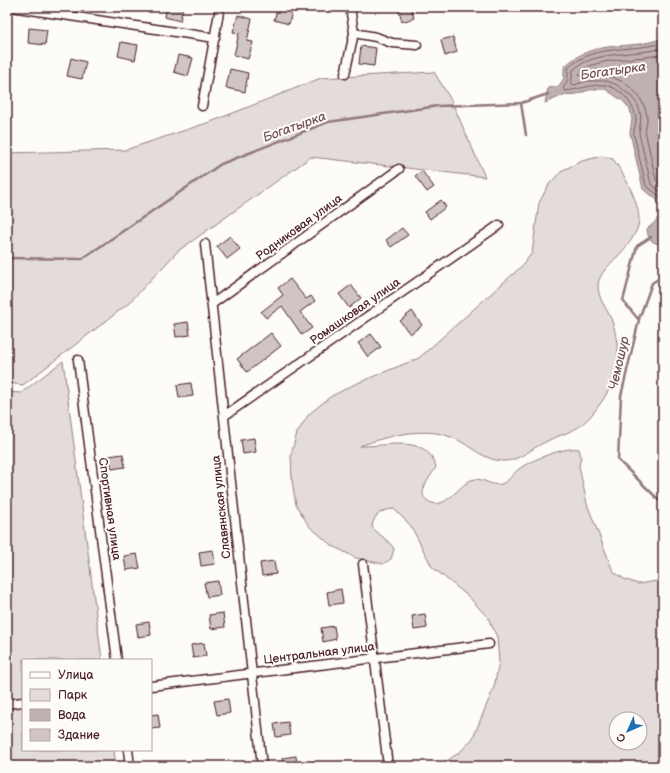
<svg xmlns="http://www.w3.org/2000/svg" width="670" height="773" font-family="'Balsamiq Sans',sans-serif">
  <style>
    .green { fill: #e3dcda; stroke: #967e82; fill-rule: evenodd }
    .water { fill: #c0b1b1; stroke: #91777b }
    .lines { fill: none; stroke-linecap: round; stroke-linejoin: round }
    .shore { stroke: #795961; stroke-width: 1 }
    .stream { stroke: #91777b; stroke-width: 2.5 }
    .building { fill: #d0c5c4; stroke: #4a1f2b }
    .street-casing { stroke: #4a1f2b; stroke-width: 11 }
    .street { stroke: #fdfcf7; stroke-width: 8 }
    .labels { text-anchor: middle; stroke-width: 4; stroke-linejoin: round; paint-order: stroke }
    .street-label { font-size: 12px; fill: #4a1f2b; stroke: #fdfcf7 }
    .water-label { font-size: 13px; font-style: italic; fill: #73525a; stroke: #fdfcf7 }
  </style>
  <rect width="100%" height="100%" fill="#fdfcf7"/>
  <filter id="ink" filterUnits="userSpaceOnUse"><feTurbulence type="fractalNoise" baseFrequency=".025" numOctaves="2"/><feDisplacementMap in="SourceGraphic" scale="8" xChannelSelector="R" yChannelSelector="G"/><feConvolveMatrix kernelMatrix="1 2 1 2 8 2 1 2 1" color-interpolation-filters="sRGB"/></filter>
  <g filter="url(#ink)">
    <path class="green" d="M434,72L451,100L485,177L311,157L178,251L128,304L23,385L7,383V153L125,150L213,121L321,78Z
      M602,156L613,159C624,174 639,201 639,220C638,234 626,248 616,258C609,265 599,274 598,285C598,300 607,308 612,321C617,336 619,353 617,369C614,387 592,419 577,428C566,434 554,437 543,443C532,449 519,460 506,461C484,462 470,444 451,437C423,426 387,436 360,446C385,447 428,433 436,467C431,477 415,493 428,501C444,512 458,486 471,480C482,476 490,487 501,484C509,482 513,473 519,469C530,460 567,446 579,449L581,457L579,466L587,504L613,571L624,579L638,584L663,580V766H440L461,751L473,738L494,687L499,662L497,637L488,618L469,597L432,567L411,526L394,509C381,510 374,514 372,527C380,536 389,540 394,549L391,559L383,564L356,558L331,545L309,526L296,505L292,481L291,454L297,433L309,414L330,397L355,384L419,358L522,266L532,253L539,203L549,184L563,170L582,161ZM616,719H640V743H616Z
      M63,361L102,660H23V750H114L116,766H7V392L21,393Z"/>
    <path class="water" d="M663,38V244C653,245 647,238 647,229C658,220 667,211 655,198C651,194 646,193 643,189L630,133L632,119L630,109L623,101L605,89L589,90L577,94L564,95L545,103L548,88L559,86L564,78V67C595,37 628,52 663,38Z"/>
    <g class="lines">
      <path class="shore" d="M663,43C632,52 593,44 568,68V79L563,89L565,91C578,90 591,84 605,85C619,87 636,105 636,120C636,125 633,130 634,135C638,152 642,169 646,186L657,194L663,202
        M663,48C636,56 594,50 573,70L571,83L574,85L587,81H607L617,85L630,95L638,105L641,117L639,133L651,184L663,194
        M663,54C643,60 590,57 579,74L581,77C610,69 641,85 647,116C648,123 644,129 646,135C649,150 653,165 656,180L663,185"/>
      <path class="stream" d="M521,103L526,135
        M651,237L637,246L623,301L639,320L621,396L618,460L663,504
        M7,258L82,259L221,164L328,122L438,106L521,103L548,94
        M639,319L652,283L663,276"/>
    </g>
    <path class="building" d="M167,7H183L180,21L165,17Z
      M278,7H293L289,24L274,20Z
      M398,7H411L414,18L402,22Z
      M238,15L252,19L247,41L253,42L248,59L234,55L239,33L233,32Z
      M29,28L47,30L45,45L28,43Z
      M453,37L457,52L445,56L441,40Z
      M121,42L138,45L135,60L118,56Z
      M361,46L376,48L374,66L359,64Z
      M178,55L193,58L188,76L174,72Z
      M71,58L86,62L82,79L67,76Z
      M230,69L248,73L245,92L226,88Z
      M422,171L434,187L427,192L415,176Z
      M441,200L446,207L430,219L425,212Z
      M402,228L408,235L391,247L386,240Z
      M230,236L240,249L227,259L217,246Z
      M290,279L306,299L311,296L315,301L300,312L312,328L302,335L282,306L266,318L261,312L283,295L278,288Z
      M351,285L361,298L349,308L339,294Z
      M412,311L422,325L410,334L400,321Z
      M188,322L190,335L176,337L174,324Z
      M271,333L281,346L247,372L237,359Z
      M371,334L381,347L368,357L358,343Z
      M191,383L193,396L179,398L177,385Z
      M254,438L256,452L243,454L241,440Z
      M123,454L125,467L112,469L109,456Z
      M213,550L215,564L201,566L199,552Z
      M137,554L140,568L126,570L124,556Z
      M274,561L276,574L262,576L260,563Z
      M218,581L220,595L207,597L204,583Z
      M341,589L343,603L329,605L327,592Z
      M223,613L225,627L211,629L209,615Z
      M425,614L427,628L414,630L412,616Z
      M149,622L151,635L138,637L136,624Z
      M334,626L336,639L323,642L321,628Z
      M204,643L206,656L193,658L191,645Z
      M228,699L230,713L217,715L214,701Z
      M158,714L160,728L151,729V715Z
      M288,722L290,735L276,737L274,724Z
      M296,756L297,766H283L282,758Z"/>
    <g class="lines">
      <g class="street-casing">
        <path id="street" d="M11,7L215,38
          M354,33L376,37L392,43L417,45
          M345,74L354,33L350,7
          M202,106L220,7
          M205,244L262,766
          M212,304L399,169
          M78,360L117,660
          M224,416L499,225
          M363,564L388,766
          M151,686L489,644
          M7,704L23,702
          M128,750L130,766"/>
      </g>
      <use href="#street" class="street"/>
    </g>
  </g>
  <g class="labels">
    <g class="street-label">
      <text transform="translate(299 227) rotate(-36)" y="4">Родниковая улица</text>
      <text transform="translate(355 311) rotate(-35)" y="4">Ромашковая улица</text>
      <text transform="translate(221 507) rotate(-96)" y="4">Славянская улица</text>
      <text transform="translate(110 509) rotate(82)" y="4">Спортивная улица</text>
      <text transform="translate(319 653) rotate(-7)" y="4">Центральная улица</text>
    </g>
    <g class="water-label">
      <text transform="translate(613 70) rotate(-8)" y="5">Богатырка</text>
      <text transform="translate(294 126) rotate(-20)" y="5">Богатырка</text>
      <text transform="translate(618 363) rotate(-77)" y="5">Чемошур</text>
    </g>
  </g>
  <rect width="670" height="773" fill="none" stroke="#fdfcf7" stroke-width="24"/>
  <rect x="12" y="12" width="646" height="749" fill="none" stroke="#4a1f2b" stroke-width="1.5" filter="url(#ink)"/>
  <rect x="22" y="659" width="130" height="92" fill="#fdfcf7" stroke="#b5a4a5"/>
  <rect x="30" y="672" width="20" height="6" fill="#fdfcf7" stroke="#b5a4a5"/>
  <text x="58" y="679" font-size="12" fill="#4a1f2b">Улица</text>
  <rect x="30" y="689" width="20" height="12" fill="#e3dcda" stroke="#b5a4a5"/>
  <text x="58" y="699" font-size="12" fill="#4a1f2b">Парк</text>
  <rect x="30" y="709" width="20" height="12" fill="#c0b1b1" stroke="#b5a4a5"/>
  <text x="58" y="719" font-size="12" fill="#4a1f2b">Вода</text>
  <rect x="30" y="729" width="20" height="12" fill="#d0c5c4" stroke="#b5a4a5"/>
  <text x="58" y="739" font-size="12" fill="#4a1f2b">Здание</text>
  <g transform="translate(628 731) rotate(225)"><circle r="19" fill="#fdfcf7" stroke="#b5a4a5"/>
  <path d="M0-3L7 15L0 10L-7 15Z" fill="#1f6fb2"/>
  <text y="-6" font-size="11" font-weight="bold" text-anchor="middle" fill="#4a1f2b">С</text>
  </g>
</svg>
